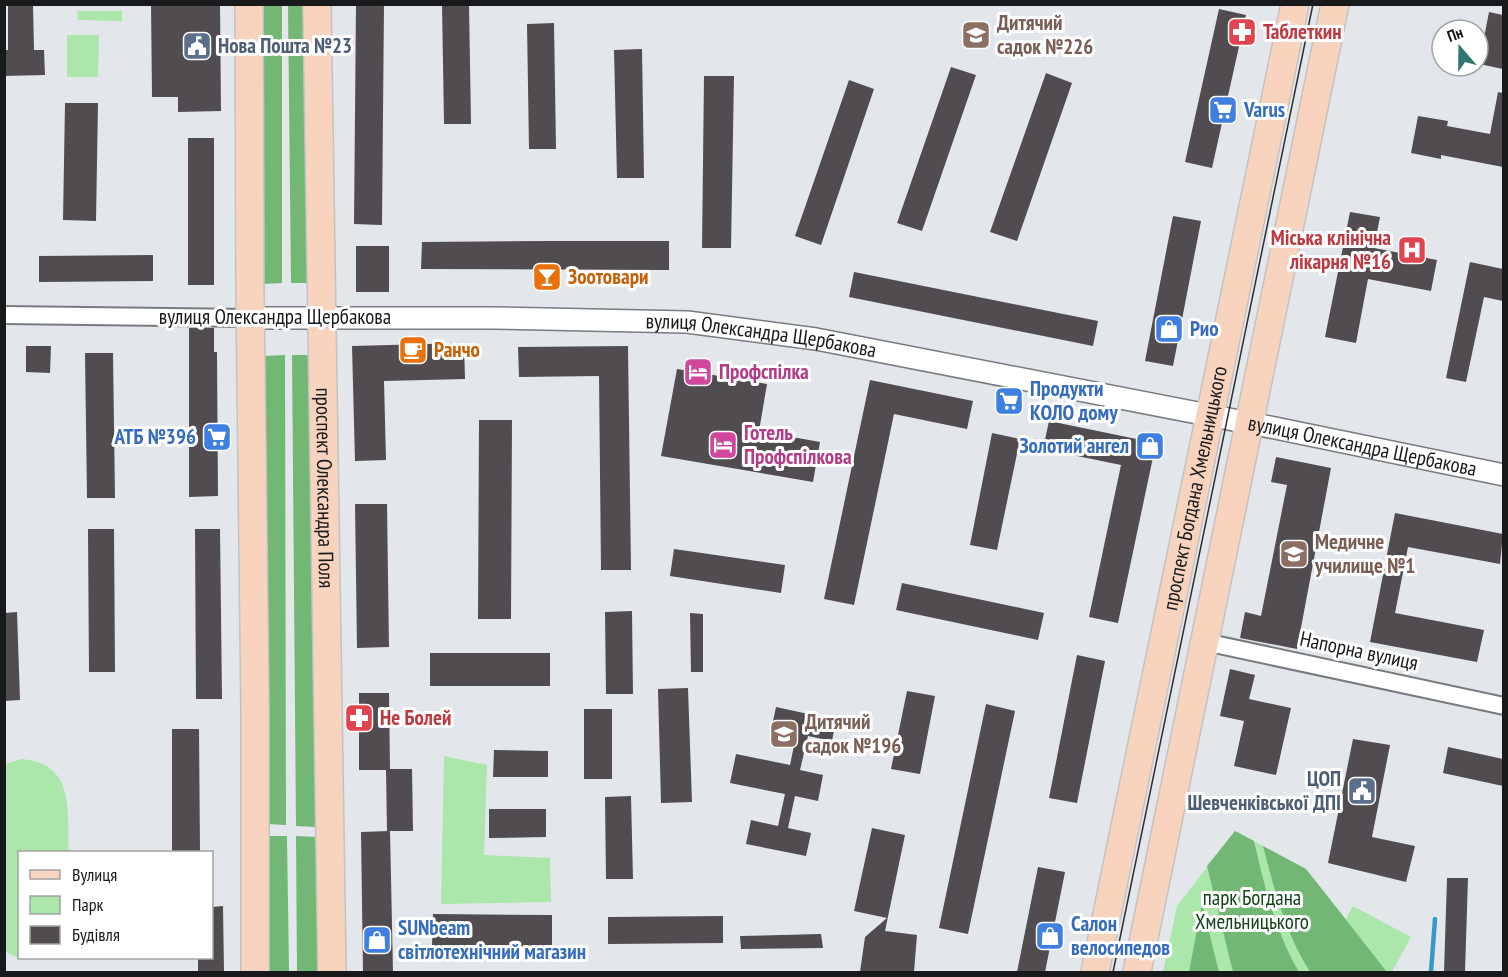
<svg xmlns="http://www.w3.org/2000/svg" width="1508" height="977" font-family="'PT Sans Narrow',sans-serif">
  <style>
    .green { fill: #abe6ab }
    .forest { fill: #72b774 }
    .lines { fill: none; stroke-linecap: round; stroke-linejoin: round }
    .stream { stroke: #3598cb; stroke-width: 4.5 }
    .building { fill: #504c50 }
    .minor-casing { stroke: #787b7f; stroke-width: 20 }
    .tertiary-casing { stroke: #787b7f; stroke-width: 24 }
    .primary-casing { stroke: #c3c3c3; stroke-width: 30 }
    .minor { stroke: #fff; stroke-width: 16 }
    .tertiary { stroke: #fff; stroke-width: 21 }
    .primary { stroke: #f8d3be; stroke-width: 27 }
    .tram { stroke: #2c2e30; stroke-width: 1.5 }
    .labels { text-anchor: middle; stroke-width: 6; stroke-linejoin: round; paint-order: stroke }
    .education-label { font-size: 21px; font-weight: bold; fill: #785e54; stroke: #fff; text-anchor: start }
    .health-label { font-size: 21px; font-weight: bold; fill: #be3a42; stroke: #fff; text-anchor: start }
    .service-label { font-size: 21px; font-weight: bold; fill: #4e5e75; stroke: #fff; text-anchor: start }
    .shop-label { font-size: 21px; font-weight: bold; fill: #366cbe; stroke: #fff; text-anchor: start }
    .food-label { font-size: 21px; font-weight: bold; fill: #c56008; stroke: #fff; text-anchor: start }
    .street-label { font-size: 21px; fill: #17191a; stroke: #fff }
    .hotel-label { font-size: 21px; font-weight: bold; fill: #b23c85; stroke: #fff; text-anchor: start }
    .park-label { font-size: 21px; fill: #134418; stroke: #fff }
  </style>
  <rect width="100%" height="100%" fill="#e3e7eb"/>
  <path class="green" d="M77,11H122V21L78,20Z
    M67,35H99L98,77H67Z
    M444,756L487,765L484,855L550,858L551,902L441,904Z
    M21,759C76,763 67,811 69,852H20V958H38C26,960 14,958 5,951V764Z
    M1235,831L1306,869L1346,919L1353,906L1411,937L1392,972H1163L1177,906Z"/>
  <path class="forest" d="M262,5H282V283L263,284Z
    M288,5H308L310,283H291Z
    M285,355L286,825L266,824L264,356Z
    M292,355H312L316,827L296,826Z
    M1235,831L1254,841C1264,885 1276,933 1299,972H1233L1207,866Z
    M266,836H287L289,972H267Z
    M296,836L317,837L319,972H297Z
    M1263,846L1306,869L1387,972H1310C1286,934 1274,889 1263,846Z
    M1202,904L1219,972H1189Z"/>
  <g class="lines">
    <path class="stream" d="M1431,972L1435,919"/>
  </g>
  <path class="building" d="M8,4H33L34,50H44L45,75L4,76V50H8Z
    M151,4H220L221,111L178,112V97H152Z
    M356,4H384L382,225L354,224Z
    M442,4H469L471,124H444Z
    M1219,9L1246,15L1212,168L1185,162Z
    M1489,12L1503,15V69L1479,64Z
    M554,23L556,149H529L527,24Z
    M642,49L644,178H617L614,50Z
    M951,67L976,75L922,231L897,223Z
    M1046,73L1072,83L1017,241L990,232Z
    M704,76H734L731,248H702Z
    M849,80L874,89L821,245L795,236Z
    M1498,92L1503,93V167L1441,155V159L1411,153L1418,116L1448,121L1447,126L1490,134Z
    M65,103H98L96,221L63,220Z
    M188,138H214V285H188Z
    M1350,212L1380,217L1374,248L1437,260L1431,291L1368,279L1356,343L1325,337Z
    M1173,216L1201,221L1173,366L1145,361Z
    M548,241H669V270L421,269L422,242Z
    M356,246H389V292H356Z
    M153,255V281L39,282V256Z
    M1470,262L1503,269V301L1484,297L1466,382L1446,378Z
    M854,272L1098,321L1093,346L849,297Z
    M189,328H214V352H217L218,496L189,497Z
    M464,343L465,379L384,381L386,460L355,461L352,346Z
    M26,346H51L50,373L26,372Z
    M628,346L631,570H601L599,376L519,377L518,347Z
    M85,353H113L115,498H87Z
    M677,369L767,384L759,431L820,442L813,482L661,456Z
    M870,380L973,401L967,429L894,414L854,605L824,599Z
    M479,420H512L511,619H478Z
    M1049,421L1156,443L1118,623L1089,617L1121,465L1043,449Z
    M992,433L1020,439L997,550L970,545Z
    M1276,457L1331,468L1297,649L1240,638L1245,612L1261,616L1287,485L1271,482Z
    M355,504H387L389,647L357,648Z
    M1395,513L1503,534L1500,564L1408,547L1395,613L1484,630L1477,662L1370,642Z
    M88,529H114L115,672H89Z
    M195,529H220L222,699H196Z
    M674,549L785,565L781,593L670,576Z
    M902,583L1044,613L1038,640L896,610Z
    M632,611L633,694H606L605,612Z
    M17,612L20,700L4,701V613Z
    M690,613L703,614V672H691Z
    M430,653H550V686H430Z
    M1077,655L1105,661L1077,803L1049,798Z
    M1230,669L1255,675L1249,699L1291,708L1276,775L1234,766L1244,721L1220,716Z
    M688,688L692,802L661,803L658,689Z
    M907,691L935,696L920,774L891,769Z
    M359,693H389L390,769H412L413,831H387L386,770H359Z
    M986,704L1015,711L968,934L939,928Z
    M776,707L836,720L832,741L808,736L800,770L823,775L818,801L795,796L788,828L811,833L806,856L746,844L751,820L778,826L785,794L730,783L736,754L790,765L796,736L771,731Z
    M584,709H612V779H584Z
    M172,729H199L200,852H172Z
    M1353,739L1390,745L1372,837L1415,846L1406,882L1328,863Z
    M1448,747L1503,759V786L1443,773Z
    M494,750L548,751V777H493Z
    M631,796L633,879H606L605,797Z
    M489,809H546V837L489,838Z
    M872,828L905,835L885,931L917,935L914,972H860L865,937L887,918L854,911Z
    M390,831L393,972H363L361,832Z
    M1038,867L1065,872L1045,972H1017Z
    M1447,878H1468L1465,972H1444Z
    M223,906L224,972H198V957H212V907Z
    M433,914L552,915V947L432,946Z
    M723,916V943L608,944V917Z
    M821,934L823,948L741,949L740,936Z"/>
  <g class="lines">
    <g class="minor-casing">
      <path id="minor" d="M4,315L250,318
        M1205,642L1504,706"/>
    </g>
    <g class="tertiary-casing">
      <g id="tertiary">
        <path id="s1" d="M250,318H492L687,322L816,339L1275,428L1504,475"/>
      </g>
    </g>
    <g class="primary-casing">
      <g id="primary">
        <path d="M249,4L250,293L255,711V972"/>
        <path id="s2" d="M317,4L332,972"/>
        <path id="s3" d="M1095,972L1295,4"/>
        <path d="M1137,972L1335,4"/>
      </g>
    </g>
    <use href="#minor" class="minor"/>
    <use href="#tertiary" class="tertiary"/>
    <use href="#primary" class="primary"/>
    <path class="tram" d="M1113,972L1313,4"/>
  </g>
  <defs>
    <g id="pharmacy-square" transform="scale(1.5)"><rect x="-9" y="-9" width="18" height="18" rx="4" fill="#e0444e" stroke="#fff"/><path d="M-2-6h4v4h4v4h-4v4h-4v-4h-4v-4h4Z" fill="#fff"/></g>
    <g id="school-square" transform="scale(1.5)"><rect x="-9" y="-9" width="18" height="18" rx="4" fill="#8d6e63" stroke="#fff"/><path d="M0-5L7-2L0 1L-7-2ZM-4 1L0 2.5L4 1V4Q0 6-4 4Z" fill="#fff"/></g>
    <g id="civic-square" transform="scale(1.5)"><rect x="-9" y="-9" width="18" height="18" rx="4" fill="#5c6f8a" stroke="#fff"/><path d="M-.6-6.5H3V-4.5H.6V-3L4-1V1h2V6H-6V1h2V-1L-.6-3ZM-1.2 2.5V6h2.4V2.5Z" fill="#fff"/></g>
    <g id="supermarket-square" transform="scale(1.5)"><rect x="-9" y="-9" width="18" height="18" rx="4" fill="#3f7fe0" stroke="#fff"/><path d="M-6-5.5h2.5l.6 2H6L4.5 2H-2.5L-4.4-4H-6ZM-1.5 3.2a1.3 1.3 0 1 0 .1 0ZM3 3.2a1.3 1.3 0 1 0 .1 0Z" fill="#fff"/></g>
    <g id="hospital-square" transform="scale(1.5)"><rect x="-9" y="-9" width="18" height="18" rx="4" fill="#e0444e" stroke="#fff"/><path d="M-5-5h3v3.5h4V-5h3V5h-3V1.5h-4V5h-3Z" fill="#fff"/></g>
    <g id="bar-square" transform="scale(1.5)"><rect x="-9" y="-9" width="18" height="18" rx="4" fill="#e8710a" stroke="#fff"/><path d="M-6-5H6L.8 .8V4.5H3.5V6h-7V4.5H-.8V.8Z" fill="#fff"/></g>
    <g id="shop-square" transform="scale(1.5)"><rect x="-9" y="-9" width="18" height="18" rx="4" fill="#3f7fe0" stroke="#fff"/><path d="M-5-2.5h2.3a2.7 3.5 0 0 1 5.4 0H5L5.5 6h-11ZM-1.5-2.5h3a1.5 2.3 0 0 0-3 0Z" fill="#fff"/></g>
    <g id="cafe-square" transform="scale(1.5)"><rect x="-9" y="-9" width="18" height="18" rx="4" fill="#e8710a" stroke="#fff"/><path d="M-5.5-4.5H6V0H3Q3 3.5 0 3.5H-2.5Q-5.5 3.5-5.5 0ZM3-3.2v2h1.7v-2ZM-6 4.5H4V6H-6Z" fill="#fff"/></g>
    <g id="hotel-square" transform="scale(1.5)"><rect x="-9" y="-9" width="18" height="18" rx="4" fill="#d1479c" stroke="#fff"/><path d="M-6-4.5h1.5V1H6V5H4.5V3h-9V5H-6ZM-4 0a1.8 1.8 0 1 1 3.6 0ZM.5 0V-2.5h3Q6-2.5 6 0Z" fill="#fff"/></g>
    <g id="university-square" transform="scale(1.5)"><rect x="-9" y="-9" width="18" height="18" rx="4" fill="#8d6e63" stroke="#fff"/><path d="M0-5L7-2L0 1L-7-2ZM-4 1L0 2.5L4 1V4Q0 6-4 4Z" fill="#fff"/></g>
  </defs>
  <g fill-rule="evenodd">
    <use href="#pharmacy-square" x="1242" y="32"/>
    <use href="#school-square" x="976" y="35"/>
    <use href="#civic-square" x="197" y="46"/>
    <use href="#supermarket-square" x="1223" y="110"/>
    <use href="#hospital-square" x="1412" y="250"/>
    <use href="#bar-square" x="547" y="277"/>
    <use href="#shop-square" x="1169" y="329"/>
    <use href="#cafe-square" x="413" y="350"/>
    <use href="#hotel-square" x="698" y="372"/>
    <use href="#supermarket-square" x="1009" y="401"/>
    <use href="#supermarket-square" x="217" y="437"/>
    <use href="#hotel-square" x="723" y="445"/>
    <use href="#shop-square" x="1150" y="446"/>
    <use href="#university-square" x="1294" y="554"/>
    <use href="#pharmacy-square" x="359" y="718"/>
    <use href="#school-square" x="784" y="734"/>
    <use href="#civic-square" x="1362" y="791"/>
    <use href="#shop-square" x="1050" y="936"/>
    <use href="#shop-square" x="377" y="940"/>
  </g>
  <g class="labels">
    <g class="education-label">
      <text x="997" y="30">Дитячий<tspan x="997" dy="24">садок №226</tspan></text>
      <text x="1315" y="549">Медичне<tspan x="1315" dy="24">училище №1</tspan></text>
      <text x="805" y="729">Дитячий<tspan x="805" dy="24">садок №196</tspan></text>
    </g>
    <g class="health-label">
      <text x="1263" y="39">Таблеткин</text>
      <text x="1391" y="245" text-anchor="end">Міська клінічна<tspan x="1391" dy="24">лікарня №16</tspan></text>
      <text x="380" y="725">Не Болей</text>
    </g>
    <g class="service-label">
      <text x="218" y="53">Нова Пошта №23</text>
      <text x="1341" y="786" text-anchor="end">ЦОП<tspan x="1341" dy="24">Шевченківської ДПІ</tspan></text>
    </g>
    <g class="shop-label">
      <text x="1244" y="117">Varus</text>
      <text x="1190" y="336">Рио</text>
      <text x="1030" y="396">Продукти<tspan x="1030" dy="24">КОЛО дому</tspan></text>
      <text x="196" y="444" text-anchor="end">АТБ №396</text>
      <text x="1129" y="453" text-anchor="end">Золотий ангел</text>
      <text x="1071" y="931">Салон<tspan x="1071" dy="24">велосипедов</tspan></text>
      <text x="398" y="935">SUNbeam<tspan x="398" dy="24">світлотехнічний магазин</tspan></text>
    </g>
    <g class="food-label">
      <text x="568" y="284">Зоотовари</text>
      <text x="434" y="357">Ранчо</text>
    </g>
    <g class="street-label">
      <text x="275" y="324">вулиця Олександра Щербакова</text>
      <text dy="7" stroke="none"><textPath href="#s1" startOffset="512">вулиця Олександра Щербакова</textPath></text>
      <text dy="7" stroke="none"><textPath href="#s1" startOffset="1124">вулиця Олександра Щербакова</textPath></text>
      <text dy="7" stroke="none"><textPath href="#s3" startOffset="494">проспект Богдана Хмельницького</textPath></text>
      <text dy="7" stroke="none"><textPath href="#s2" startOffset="484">проспект Олександра Поля</textPath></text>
      <text transform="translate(1359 651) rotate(12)" y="7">Напорна вулиця</text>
    </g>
    <g class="hotel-label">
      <text x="719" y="379">Профспілка</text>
      <text x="744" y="440">Готель<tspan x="744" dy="24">Профспілкова</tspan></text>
    </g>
    <g class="park-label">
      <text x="1252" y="905">парк Богдана<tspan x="1252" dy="24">Хмельницького</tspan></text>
    </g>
  </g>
  <rect width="1508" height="977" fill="none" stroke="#17191a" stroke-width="12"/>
  <rect x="18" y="851" width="195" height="108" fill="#ffffff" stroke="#a2a3a3" stroke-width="1.5"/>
  <rect x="30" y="870" width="30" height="9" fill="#f8d3be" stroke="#a2a3a3" stroke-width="1.5"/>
  <text x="72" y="881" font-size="18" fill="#17191a">Вулиця</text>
  <rect x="30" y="896" width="30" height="18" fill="#abe6ab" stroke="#a2a3a3" stroke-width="1.5"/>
  <text x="72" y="911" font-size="18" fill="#17191a">Парк</text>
  <rect x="30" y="926" width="30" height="18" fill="#504c50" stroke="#a2a3a3" stroke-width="1.5"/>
  <text x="72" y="941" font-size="18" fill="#17191a">Будівля</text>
  <g transform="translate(1460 48) rotate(340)"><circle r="28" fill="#ffffff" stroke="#a2a3a3" stroke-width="1.5"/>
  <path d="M0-4.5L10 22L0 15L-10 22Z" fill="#2e7773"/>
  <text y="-9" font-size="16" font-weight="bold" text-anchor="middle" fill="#17191a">Пн</text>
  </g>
</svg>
